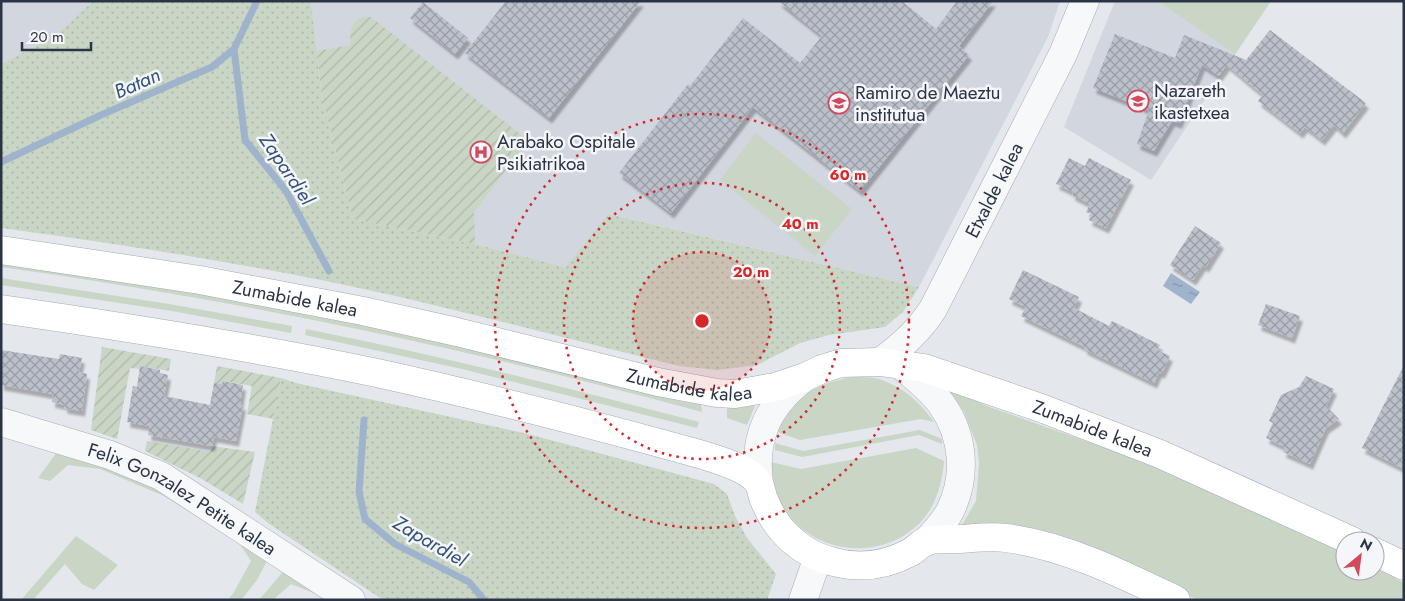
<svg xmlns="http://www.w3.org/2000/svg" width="1405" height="601" font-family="Jost,sans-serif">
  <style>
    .built { fill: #d2d6de }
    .grass { fill: #c9d6c5 }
    .park { fill: url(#park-dots) }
    .garden { fill: url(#garden-furrows) }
    .water { fill: url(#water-ripples) }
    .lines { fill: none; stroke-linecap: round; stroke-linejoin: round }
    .stream { stroke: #9fb4cc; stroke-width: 7 }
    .building { fill: url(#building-cross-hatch); filter: url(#shadow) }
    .minor-casing { stroke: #a9aeb7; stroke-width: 29 }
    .major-casing { stroke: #a3abb8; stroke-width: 29 }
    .minor { stroke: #f7f8fa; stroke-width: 28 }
    .major { stroke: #fff; stroke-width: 28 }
    .ring { fill: none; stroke: #d62828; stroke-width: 2.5; stroke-dasharray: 2.5 5 }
    .labels { text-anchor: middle; stroke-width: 5; stroke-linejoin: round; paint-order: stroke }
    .poi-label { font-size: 19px; fill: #2b3445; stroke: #f4f6f9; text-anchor: start }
    .street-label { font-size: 19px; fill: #2b3445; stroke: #f4f6f9 }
    .water-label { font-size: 20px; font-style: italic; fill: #34527a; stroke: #f4f6f9 }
    .centre { fill: #d62828; stroke: #f4f6f9; stroke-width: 2.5 }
    .ring-label { font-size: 15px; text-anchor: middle; font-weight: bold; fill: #d62828; stroke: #f4f6f9; stroke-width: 5; stroke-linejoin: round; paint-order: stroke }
  </style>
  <defs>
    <pattern id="park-dots" width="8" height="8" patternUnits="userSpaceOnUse" patternTransform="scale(1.25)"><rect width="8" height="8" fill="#c9d6c5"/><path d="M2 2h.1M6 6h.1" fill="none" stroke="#adb8ab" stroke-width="1.8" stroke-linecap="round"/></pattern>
    <pattern id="garden-furrows" width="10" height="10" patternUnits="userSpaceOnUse" patternTransform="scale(1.25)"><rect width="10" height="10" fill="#c9d6c5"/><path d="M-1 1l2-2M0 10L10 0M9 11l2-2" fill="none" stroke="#adb8ab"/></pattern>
    <pattern id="water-ripples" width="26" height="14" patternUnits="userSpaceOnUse" patternTransform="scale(1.25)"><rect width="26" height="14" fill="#9fb4cc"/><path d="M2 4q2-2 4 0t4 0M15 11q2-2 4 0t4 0" fill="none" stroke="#8293a7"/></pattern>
    <pattern id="building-cross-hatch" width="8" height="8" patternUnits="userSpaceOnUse" patternTransform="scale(1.25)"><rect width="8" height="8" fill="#bbc0ca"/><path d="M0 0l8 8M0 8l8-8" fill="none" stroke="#989da6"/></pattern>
    <filter id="shadow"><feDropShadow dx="3" dy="5.5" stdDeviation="1" flood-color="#0004"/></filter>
  </defs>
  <rect width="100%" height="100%" fill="#e4e7ec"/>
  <path class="built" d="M1,1H93L56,35L1,64Z
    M311,1H1060L1048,37L919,287L610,214L565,267L475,244L322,97Z
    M1115,1H1271L1151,180L1064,127Z"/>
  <path class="grass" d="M1158,1H1271L1235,54Z
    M756,133L852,209L815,256L720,180Z
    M1,263C141,283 281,307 419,337C508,356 596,380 684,402L701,404L702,412C471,349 238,300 1,267Z
    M1,278L169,304L292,326L291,333L172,311L1,285Z
    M306,329C438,355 568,388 699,422L697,428L462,369L305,335Z
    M852,377C860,377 871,377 879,379C903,387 920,402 934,422L921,419L800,440L777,432C796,395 812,385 852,377Z
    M947,388L987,406L1167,470L1345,553V571H1375V567L1404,583V600H1199L1058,542L958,532L976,501L979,463L977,445L964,412Z
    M755,406L747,425L727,418V407Z
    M920,430L942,439V444L919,435L802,457L775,450V443L803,451Z
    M60,448L117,465L270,555L257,580L241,600H228L234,592L251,561L239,543L164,496L100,469L68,465L50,481L38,478Z
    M916,448L944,461C942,486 934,513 913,529C874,561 813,552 785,510C775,496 773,478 771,462L801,469Z
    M76,536L118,565L94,590L82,584L65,564L33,600H21Z
    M286,568L321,596L291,584L273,600H259Z"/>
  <path class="park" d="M93,1H311L322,97L353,219L475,244L565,267L609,214L919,287L903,312L885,327L829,335L800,343L757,365L717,370L679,366C586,343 493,319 400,297C268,267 135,246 1,228V64L56,35Z
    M281,378L296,383L528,434L714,484L727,494L735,516L747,538L776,574L767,600H383L268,523L255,512Z"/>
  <path class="garden" d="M362,17H371L529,141L474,212L475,244L353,219L322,97L317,51L350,45C351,31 349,24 362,17Z
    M102,347L171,359L169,371L140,366L139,369L130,368L117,439L91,430Z
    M217,366L281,378L273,419L247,414L252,386L223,381L222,384L214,383Z
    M147,441L210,452L212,446L255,452L243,504L200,478L145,451Z"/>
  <path class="water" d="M1171,273L1200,292L1191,304L1163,286Z"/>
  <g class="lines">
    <path class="stream" d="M234,49L245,140L286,191L329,271
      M1,162L101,115L212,67L234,49L257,1
      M364,420L359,492L365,519L395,544L469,582L484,600"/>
  </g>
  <path class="building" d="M506,1H641L549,118L465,53Z
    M778,1H902L936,29L957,1H993L959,46L969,55L860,191L753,107L671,213L619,173L688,84L690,86L743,18L800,63L822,36Z
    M423,2L468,38L455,54L410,18Z
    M1270,30L1366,103L1343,133L1334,125L1322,140L1305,127L1300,133L1258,101L1263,95L1227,65L1219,76L1202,65L1179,123L1172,121L1154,151L1137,144L1149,110L1093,88L1115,34L1175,58L1184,35L1246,60Z
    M1069,158L1085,166L1089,158L1131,180L1106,228L1089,220L1092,214L1086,212L1090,204L1072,195L1073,192L1056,184Z
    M1195,226L1221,243L1206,267L1203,265L1193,280L1170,265Z
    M1023,270L1079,297L1074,308L1109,326L1112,321L1160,345L1157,350L1170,356L1162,373L1159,372L1154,383L1084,349L1085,347L1021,316L1026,307L1009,299Z
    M1266,304L1300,316L1292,338L1258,325Z
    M1,350L59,359L60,354L82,358L79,372L87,374L82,411L64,408L65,405L52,402L53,394L1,385Z
    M1404,365V469L1362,448Z
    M140,366L160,370V373L168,375L164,396L210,405L214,383L222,384L223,381L243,385L240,405H243L236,441L214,437L212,446L148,435L150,426L127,422L133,386L137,387Z
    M1306,376L1334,389L1326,406L1339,419L1326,428L1310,464L1283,452L1285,447L1266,438L1273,423L1269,421L1281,395L1299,387Z"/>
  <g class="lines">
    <g class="minor-casing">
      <g id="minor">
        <path id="s1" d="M880,362C901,347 919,331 933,309L1063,54L1085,1"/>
        <path d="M900,364C914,377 931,389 942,405C964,436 967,477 950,511C944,523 934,532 926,542"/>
        <path id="s2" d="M1,422L110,455L161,476L351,600"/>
        <path d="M759,483C753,437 768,405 805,377"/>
        <path d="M803,600L818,557"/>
      </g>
    </g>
    <g class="major-casing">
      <g id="major">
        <path id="s3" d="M1,250L200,280L363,311L457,332L658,382L717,393L735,394L775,387L805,377L822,369L841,363L880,362L924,368L1041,408L1160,454L1352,541"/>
        <path d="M1,309C127,327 253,347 377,373C487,397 595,425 703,455C719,460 751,469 759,484C762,490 762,497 765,502C777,532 803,555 834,562C860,569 887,565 911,552C916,549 921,543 926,541C936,538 950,540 960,539C975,538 991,536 1006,538C1066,546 1122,574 1176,600"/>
        <path d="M1375,552L1404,566"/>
      </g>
    </g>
    <use href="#minor" class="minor"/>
    <use href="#major" class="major"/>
  </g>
  <circle cx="702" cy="321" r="69" fill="#d62828" fill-opacity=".12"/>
  <g class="ring">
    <circle cx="702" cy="321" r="69"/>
    <circle cx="702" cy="321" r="138"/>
    <circle cx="702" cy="321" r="207"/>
  </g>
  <defs>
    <g id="school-ring" transform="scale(1.125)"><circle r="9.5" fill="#f4f6f9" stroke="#d1495b" stroke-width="1.5"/><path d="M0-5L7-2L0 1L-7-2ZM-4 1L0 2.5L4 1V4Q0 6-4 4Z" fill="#d1495b"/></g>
    <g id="hospital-ring" transform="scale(1.125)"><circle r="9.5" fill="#f4f6f9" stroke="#d1495b" stroke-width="1.5"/><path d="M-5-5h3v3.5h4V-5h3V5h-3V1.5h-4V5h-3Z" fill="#d1495b"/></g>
  </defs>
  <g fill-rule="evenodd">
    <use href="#school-ring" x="1138" y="101"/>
    <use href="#school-ring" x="839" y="103"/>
    <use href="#hospital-ring" x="481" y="152"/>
  </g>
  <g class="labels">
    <g class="poi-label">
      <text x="1154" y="97">Nazareth<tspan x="1154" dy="22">ikastetxea</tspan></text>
      <text x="855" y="99">Ramiro de Maeztu<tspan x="855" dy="22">institutua</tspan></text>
      <text x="497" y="148">Arabako Ospitale<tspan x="497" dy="22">Psikiatrikoa</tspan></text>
    </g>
    <g class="street-label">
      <text dy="7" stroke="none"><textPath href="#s1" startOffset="209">Etxalde kalea</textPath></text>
      <text dy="7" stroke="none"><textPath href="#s3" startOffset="298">Zumabide kalea</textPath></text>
      <text dy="7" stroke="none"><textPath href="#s3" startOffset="702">Zumabide kalea</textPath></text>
      <text dy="7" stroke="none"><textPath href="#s3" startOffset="1122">Zumabide kalea</textPath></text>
      <text dy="7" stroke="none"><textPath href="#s2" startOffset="198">Felix Gonzalez Petite kalea</textPath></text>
    </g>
    <g class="water-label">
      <text transform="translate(137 83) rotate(-24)" y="7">Batan</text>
      <text transform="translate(287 169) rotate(56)" y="7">Zapardiel</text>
      <text transform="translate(430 541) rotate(30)" y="7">Zapardiel</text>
    </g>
  </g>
  <circle cx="702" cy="321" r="8" class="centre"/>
  <g class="ring-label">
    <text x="848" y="180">60 m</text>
    <text x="800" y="229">40 m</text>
    <text x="751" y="277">20 m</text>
  </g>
  <rect width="1405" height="601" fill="none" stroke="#2b3445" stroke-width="5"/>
  <g transform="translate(1360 556) rotate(29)"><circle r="24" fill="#f4f6f9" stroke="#a4a8b1"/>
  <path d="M0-4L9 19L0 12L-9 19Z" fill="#d1495b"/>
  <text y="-8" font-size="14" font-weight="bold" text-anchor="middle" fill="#2b3445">N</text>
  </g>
  <path d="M22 42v8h69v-8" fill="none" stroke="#2b3445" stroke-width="2.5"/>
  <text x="30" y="42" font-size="15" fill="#2b3445" stroke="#f4f6f9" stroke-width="4" paint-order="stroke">20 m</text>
</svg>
